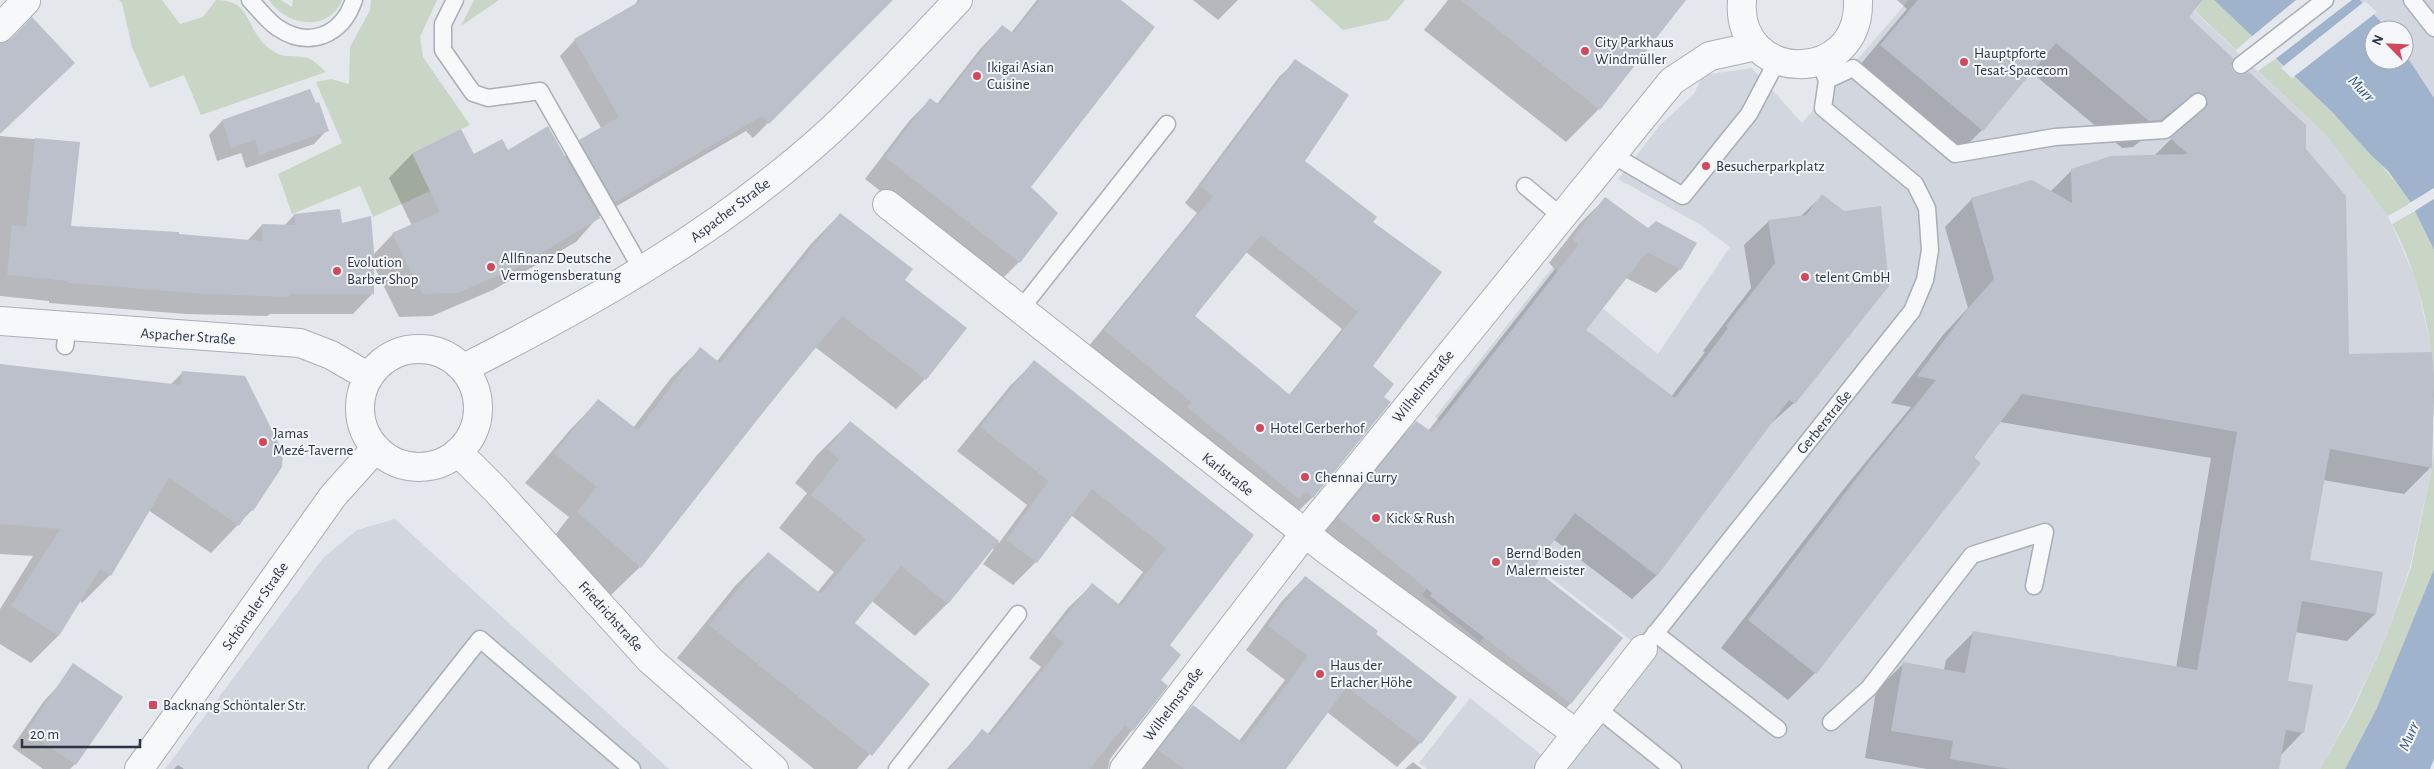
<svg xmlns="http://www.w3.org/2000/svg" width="2434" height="769" font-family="'Alegreya Sans',sans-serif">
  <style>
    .built { fill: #d2d6de }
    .green { fill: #c9d6c5 }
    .water { fill: #9fb4cc }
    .pier { fill: #e4e7ec }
    .shadow { fill: #0003; fill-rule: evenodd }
    .building { fill: #bbc0ca; fill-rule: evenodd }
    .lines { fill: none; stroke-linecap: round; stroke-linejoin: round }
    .service-casing { stroke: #a9aeb7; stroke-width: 19 }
    .minor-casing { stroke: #a9aeb7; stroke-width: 30 }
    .tertiary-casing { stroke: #a9aeb7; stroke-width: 30 }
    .service { stroke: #f7f8fa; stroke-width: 16 }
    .minor { stroke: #f7f8fa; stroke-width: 28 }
    .tertiary { stroke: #f7f8fa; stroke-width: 28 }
    .poi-dot { fill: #d1495b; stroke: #f4f6f9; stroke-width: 2 }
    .labels { text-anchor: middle; stroke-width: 4; stroke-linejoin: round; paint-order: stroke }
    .poi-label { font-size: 15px; fill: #2b3445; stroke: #f4f6f9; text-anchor: start }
    .street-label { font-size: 15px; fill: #2b3445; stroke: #f4f6f9 }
    .water-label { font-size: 16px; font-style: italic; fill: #34527a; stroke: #f4f6f9 }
  </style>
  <rect width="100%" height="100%" fill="#e4e7ec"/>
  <path class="built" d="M1909,0H2182L2326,135L2388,216L2416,280L2432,352L2434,378L2432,468L2410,567L2386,637L2350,714L2320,769H1427L1419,763L1470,698L1554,765L1642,649L1537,567L1480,642L1422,595L1511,481L1435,417L1553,267L1658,354L1730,247L1701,225L1618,179L1661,124L1694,94L1703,75L1752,68L1802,123Z
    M2360,0H2434V98L2404,52V30H2389Z
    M395,519L669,769H165L324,557L357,530Z"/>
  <path class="green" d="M119,0H162L180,24L203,17L216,0C250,0 245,24 264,44C283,62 288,53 307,58C313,59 321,68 326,72L201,115L184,75L150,88L132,47L122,3Z
    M269,0H281L292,7L293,0H342C329,33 286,26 269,0Z
    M371,0H437L420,37L423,57L470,125L412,153L430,191L373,217L360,186L292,214L278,174L342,143L316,82L331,79L349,84L350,47L370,10Z
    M474,0H499L461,26Z
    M1310,0H1405L1388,20L1343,30Z
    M2203,0H2214L2252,36L2236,50L2195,11Z
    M2275,59C2323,103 2373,149 2411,203L2388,216L2326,135L2258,71Z
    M2415,211L2434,250V375C2429,323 2417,271 2392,224Z
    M2434,450V569L2376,710L2345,769H2320L2351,714L2386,637L2411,567L2432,468Z"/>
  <path class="water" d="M2214,0H2360L2389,30H2374V60H2404V52L2434,98V250L2411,203L2388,171L2371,155L2333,113Z
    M2434,569V759L2430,769H2345L2376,710Z"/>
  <path class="pier" d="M2296,0H2352L2274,60L2250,38Z
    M2365,1L2377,12L2292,78L2281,68Z
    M2434,188V199L2413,212L2408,204Z"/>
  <path class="shadow" d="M638,0H890L753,138L746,131L598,217L576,242L493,290L432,316L399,317L373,264V293L353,314H270L267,316L186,314L49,303V301L0,296V136L78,143L69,227L247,241L262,225L284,226L294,215L341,225L373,255L393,234L412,226L389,178L412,154L460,131L473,156L508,151L564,157L580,141L601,128L560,56L575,40L633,7Z
    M1037,0H1119L1029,188L1019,262L998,283L865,179L909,121L930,100L937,104L981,48L1002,26L1011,33Z
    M1193,0H1238L1218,20Z
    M1448,0H1684L1599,109L1566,142L1424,30Z
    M1897,0H2202L2188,17L2230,66L2232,72L2305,150L2348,355L2431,353L2434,394L2431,467L2404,494L2323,480L2308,561L2375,614L2347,641L2295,632L2286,682L2303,732L2280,756L2278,769H1927L1865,758L1876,691L1904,663L1944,670L1946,660L1973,633L2176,668L2211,458L2000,422L1815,673L1788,700L1721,648L1842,491L1911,407L1891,403L1943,335L1968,308L1945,227L1972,199L2050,192L2072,170L2154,156L2181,129L2178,122L2168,119L2133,147L2122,148L2030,71L1982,130L1955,157L1854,72L1907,9Z
    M1296,61L1303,161L1372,222V367L1313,497L1296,513L1088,347L1197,213L1185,203L1279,77ZM1246,252L1342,329L1289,395L1193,316Z
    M222,121L327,130L314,144L246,168L241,153L217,161L209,135Z
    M1822,196L1794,403L1768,426L1657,575L1632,599L1553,539L1531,568L1621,638L1570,704L1546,728L1315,542L1392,446L1416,422L1428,431L1555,269L1549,263L1580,223L1605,199L1680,269L1656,293L1626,278L1584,330L1671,397L1705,352L1703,351L1751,288L1744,245L1769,221L1800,217Z
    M840,214L903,281L965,328L925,379L896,409L815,347L640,567L610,596L549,543L569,517L525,483L569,431L598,401L633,428L671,378L700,349L717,361L811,244Z
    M1034,362L1253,535L1168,646L1159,681L1166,686L1110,759L1108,769H947L982,731L987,735L1041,667L1029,658L1068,608L1092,585L1118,605L1143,572L1071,515L1036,562L1013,585L983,564L994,549L992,548L948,603L915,636L872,601L853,624L929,684L857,769H814L677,658L735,586L768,553L817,593L834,572L779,528L807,493L795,483L817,455L850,422L999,543L1027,505L957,451L1010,386Z
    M0,365L170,385L183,372L252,510L211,553L148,510L110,575L82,603L80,601L58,636L31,663L0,644V609L33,556L0,554Z
    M1305,577L1374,634L1420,743L1397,767L1327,712L1284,769H1140L1170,730L1193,706L1239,741L1285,680L1246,650L1282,601Z
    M60,684L75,764L70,769H43L12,747L44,701Z
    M1413,762L1422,769H1405Z
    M178,765L184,769H174Z"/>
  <path class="building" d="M642,0H893L769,124L762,116L615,202L579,140L619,117L574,39Z
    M1040,0H1121L1155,27L1031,187L1058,213L1020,263L885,157L930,98L939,105L1002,25L1013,33Z
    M1460,0H1686L1600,110Z
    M1918,0H2203L2189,17L2234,59L2231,66L2233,71L2242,75L2249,72L2306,125V149L2346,196L2349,354L2432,352L2434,378L2432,468L2330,449L2310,560L2383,572L2376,614L2302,601L2288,681L2313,685L2304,733L2286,730L2279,769H2010L1950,759L1953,741L1891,731L1903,662L1965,673L1973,631L2197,670L2237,432L2022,394L1974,457L1981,463L1816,674L1748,620L1869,462L1936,380L1917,376L1970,306L1994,279L1971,198L2032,180L2072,203L2071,169L2111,156L2188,154L2170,138L2208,105L2205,95L2196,92L2161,120L2149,121L2056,43L1983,131L1880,45Z
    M32,17L75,63L0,134V43L11,39Z
    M1295,59L1349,95L1305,161L1377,217L1373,222L1442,272L1373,366L1394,384L1384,397L1391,402L1313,498L1306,492L1299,499L1187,407L1191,402L1104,330L1213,196L1200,186ZM1261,235L1358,312L1290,395L1195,316Z
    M310,89L316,103L319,102L329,131L260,155L255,140L231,148L222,120Z
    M548,126L600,218L518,267L457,293L422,294L392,233L440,212L412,153L461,129L474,154L502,139L508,150Z
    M35,138L80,142L71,226L179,232V234L262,241V224L295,225L294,214L340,209L342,223L371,216L374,252V294H289V297L207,294L68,283V281L7,275L12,225L26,227Z
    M1822,194L1844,211L1881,206L1889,286L1795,404L1789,400L1657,576L1575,513L1533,568L1623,638L1571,704L1430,596L1432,593L1338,517L1416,421L1432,432L1579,244L1572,239L1605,197L1648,228L1656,221L1697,243L1681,270L1647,252L1586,330L1675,398L1728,328L1726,326L1775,263L1768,220L1806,215Z
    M840,213L913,269L905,280L967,328L926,380L842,316L771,402L641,568L577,512L597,487L554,453L598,399L638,430L700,347L720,363Z
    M1034,360L1254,535L1170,645L1181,655L1161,680L1168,686L1133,731L1125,725L1090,769H950L982,729L990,735L1064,643L1052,633L1092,583L1121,606L1166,548L1092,489L1037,563L1006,540L1049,481L980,427Z
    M0,364L181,385L182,371L245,376L283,452L282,467L253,511L250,509L239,526L169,478L111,576L100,569L59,636L11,606L60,529L0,524Z
    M850,421L999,541L948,604L901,566L855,623L930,684L872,756L709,625L768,552L821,594L866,539L811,495L839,459L827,449Z
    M1305,576L1378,631L1376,634L1457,697L1421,744L1347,687L1286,769H1184L1158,750L1193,705L1243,743L1308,656L1268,626Z
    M73,663L123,697L76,765L27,731Z"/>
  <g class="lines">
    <g class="service-casing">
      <path id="service" d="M250,0C259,9 267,21 278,28C310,49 342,35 354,0
        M455,0L443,24V50L473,93L488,98L540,91L642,270
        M2412,0L2434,28
        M2241,65L2325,0
        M1827,80L1853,68L1955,154L2055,137L2165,130L2198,102
        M1611,154L1683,196L1749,114L1777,61
        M1525,186L1561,216
        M1020,310L1167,124
        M65,346L68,327
        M1655,633L1778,729
        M1643,649L1912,311L1925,280L1930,250L1927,208L1915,184L1823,108L1827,80L1819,62
        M1597,708L1673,769
        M1831,722L1869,688L1972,555L2045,532L2034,586
        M377,769L480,639L632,769
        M897,769L1018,614"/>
    </g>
    <g class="minor-casing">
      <path id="minor" d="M1742,0C1735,84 1861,87 1858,0
        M0,28L26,1
        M887,204L1329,552L1577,734
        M1124,769L1305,533L1672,81L1710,56L1756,46
        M1549,769L1643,649"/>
    </g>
    <g class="tertiary-casing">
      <path id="tertiary" d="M0,321L300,343L331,355L369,377
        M360 408a59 59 0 1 1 118 0a59 59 0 1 1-118 0Z
        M464,368C594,302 723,229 831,130C875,89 917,44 958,0
        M458,452L497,491L650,660L774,769
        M139,769L333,496L376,448"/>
    </g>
    <use href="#service" class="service"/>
    <use href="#minor" class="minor"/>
    <use href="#tertiary" class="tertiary"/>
  </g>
  <g class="poi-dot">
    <circle cx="1585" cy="51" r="5"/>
    <circle cx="1964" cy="62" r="5"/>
    <circle cx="977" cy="76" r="5"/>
    <circle cx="1706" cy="166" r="5"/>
    <circle cx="491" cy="267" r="5"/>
    <circle cx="337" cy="271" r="5"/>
    <circle cx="1805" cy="277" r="5"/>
    <circle cx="1260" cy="428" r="5"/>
    <circle cx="263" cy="442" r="5"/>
    <circle cx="1305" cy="477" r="5"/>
    <circle cx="1376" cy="518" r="5"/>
    <circle cx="1496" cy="562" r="5"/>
    <circle cx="1320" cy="674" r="5"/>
    <rect x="148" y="700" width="10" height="10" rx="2.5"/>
  </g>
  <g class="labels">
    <g class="poi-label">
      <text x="1595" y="47">City Parkhaus<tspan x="1595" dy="17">Windmüller</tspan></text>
      <text x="1974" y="58">Hauptpforte<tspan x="1974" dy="17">Tesat-Spacecom</tspan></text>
      <text x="987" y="72">Ikigai Asian<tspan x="987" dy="17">Cuisine</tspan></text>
      <text x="1716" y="171">Besucherparkplatz</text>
      <text x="501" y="263">Allfinanz Deutsche<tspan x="501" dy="17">Vermögensberatung</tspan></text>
      <text x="347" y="267">Evolution<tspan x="347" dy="17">Barber Shop</tspan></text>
      <text x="1815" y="282">telent GmbH</text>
      <text x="1270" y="433">Hotel Gerberhof</text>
      <text x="273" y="438">Jamas<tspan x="273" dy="17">Mezé-Taverne</tspan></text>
      <text x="1315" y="482">Chennai Curry</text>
      <text x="1386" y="523">Kick &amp; Rush</text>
      <text x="1506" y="558">Bernd Boden<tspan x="1506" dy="17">Malermeister</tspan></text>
      <text x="1330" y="670">Haus der<tspan x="1330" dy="17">Erlacher Höhe</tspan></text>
      <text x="163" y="710">Backnang Schöntaler Str.</text>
    </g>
    <g class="street-label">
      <text transform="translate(730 210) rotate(-37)" y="5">Aspacher Straße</text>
      <text transform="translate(188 336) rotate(4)" y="5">Aspacher Straße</text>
      <text transform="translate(1423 386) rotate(-51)" y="5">Wilhelmstraße</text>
      <text transform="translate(1824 422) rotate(-51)" y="5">Gerberstraße</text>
      <text transform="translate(1228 474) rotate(38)" y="5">Karlstraße</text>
      <text transform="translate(255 606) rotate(-55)" y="5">Schöntaler Straße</text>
      <text transform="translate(611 616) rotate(48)" y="5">Friedrichstraße</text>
      <text transform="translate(1173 704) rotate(-53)" y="5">Wilhelmstraße</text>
    </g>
    <g class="water-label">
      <text transform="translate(2362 88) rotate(46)" y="6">Murr</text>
      <text transform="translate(2408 736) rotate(-67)" y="6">Murr</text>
    </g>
  </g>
  <g transform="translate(2389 45) rotate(294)"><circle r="24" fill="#f4f6f9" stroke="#a4a8b1"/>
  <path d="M0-4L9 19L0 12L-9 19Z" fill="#d1495b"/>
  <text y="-8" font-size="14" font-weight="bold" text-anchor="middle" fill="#2b3445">N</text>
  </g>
  <path d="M22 739v8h118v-8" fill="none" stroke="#2b3445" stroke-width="2.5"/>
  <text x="30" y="739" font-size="15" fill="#2b3445" stroke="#f4f6f9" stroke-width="4" paint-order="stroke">20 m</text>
</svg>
